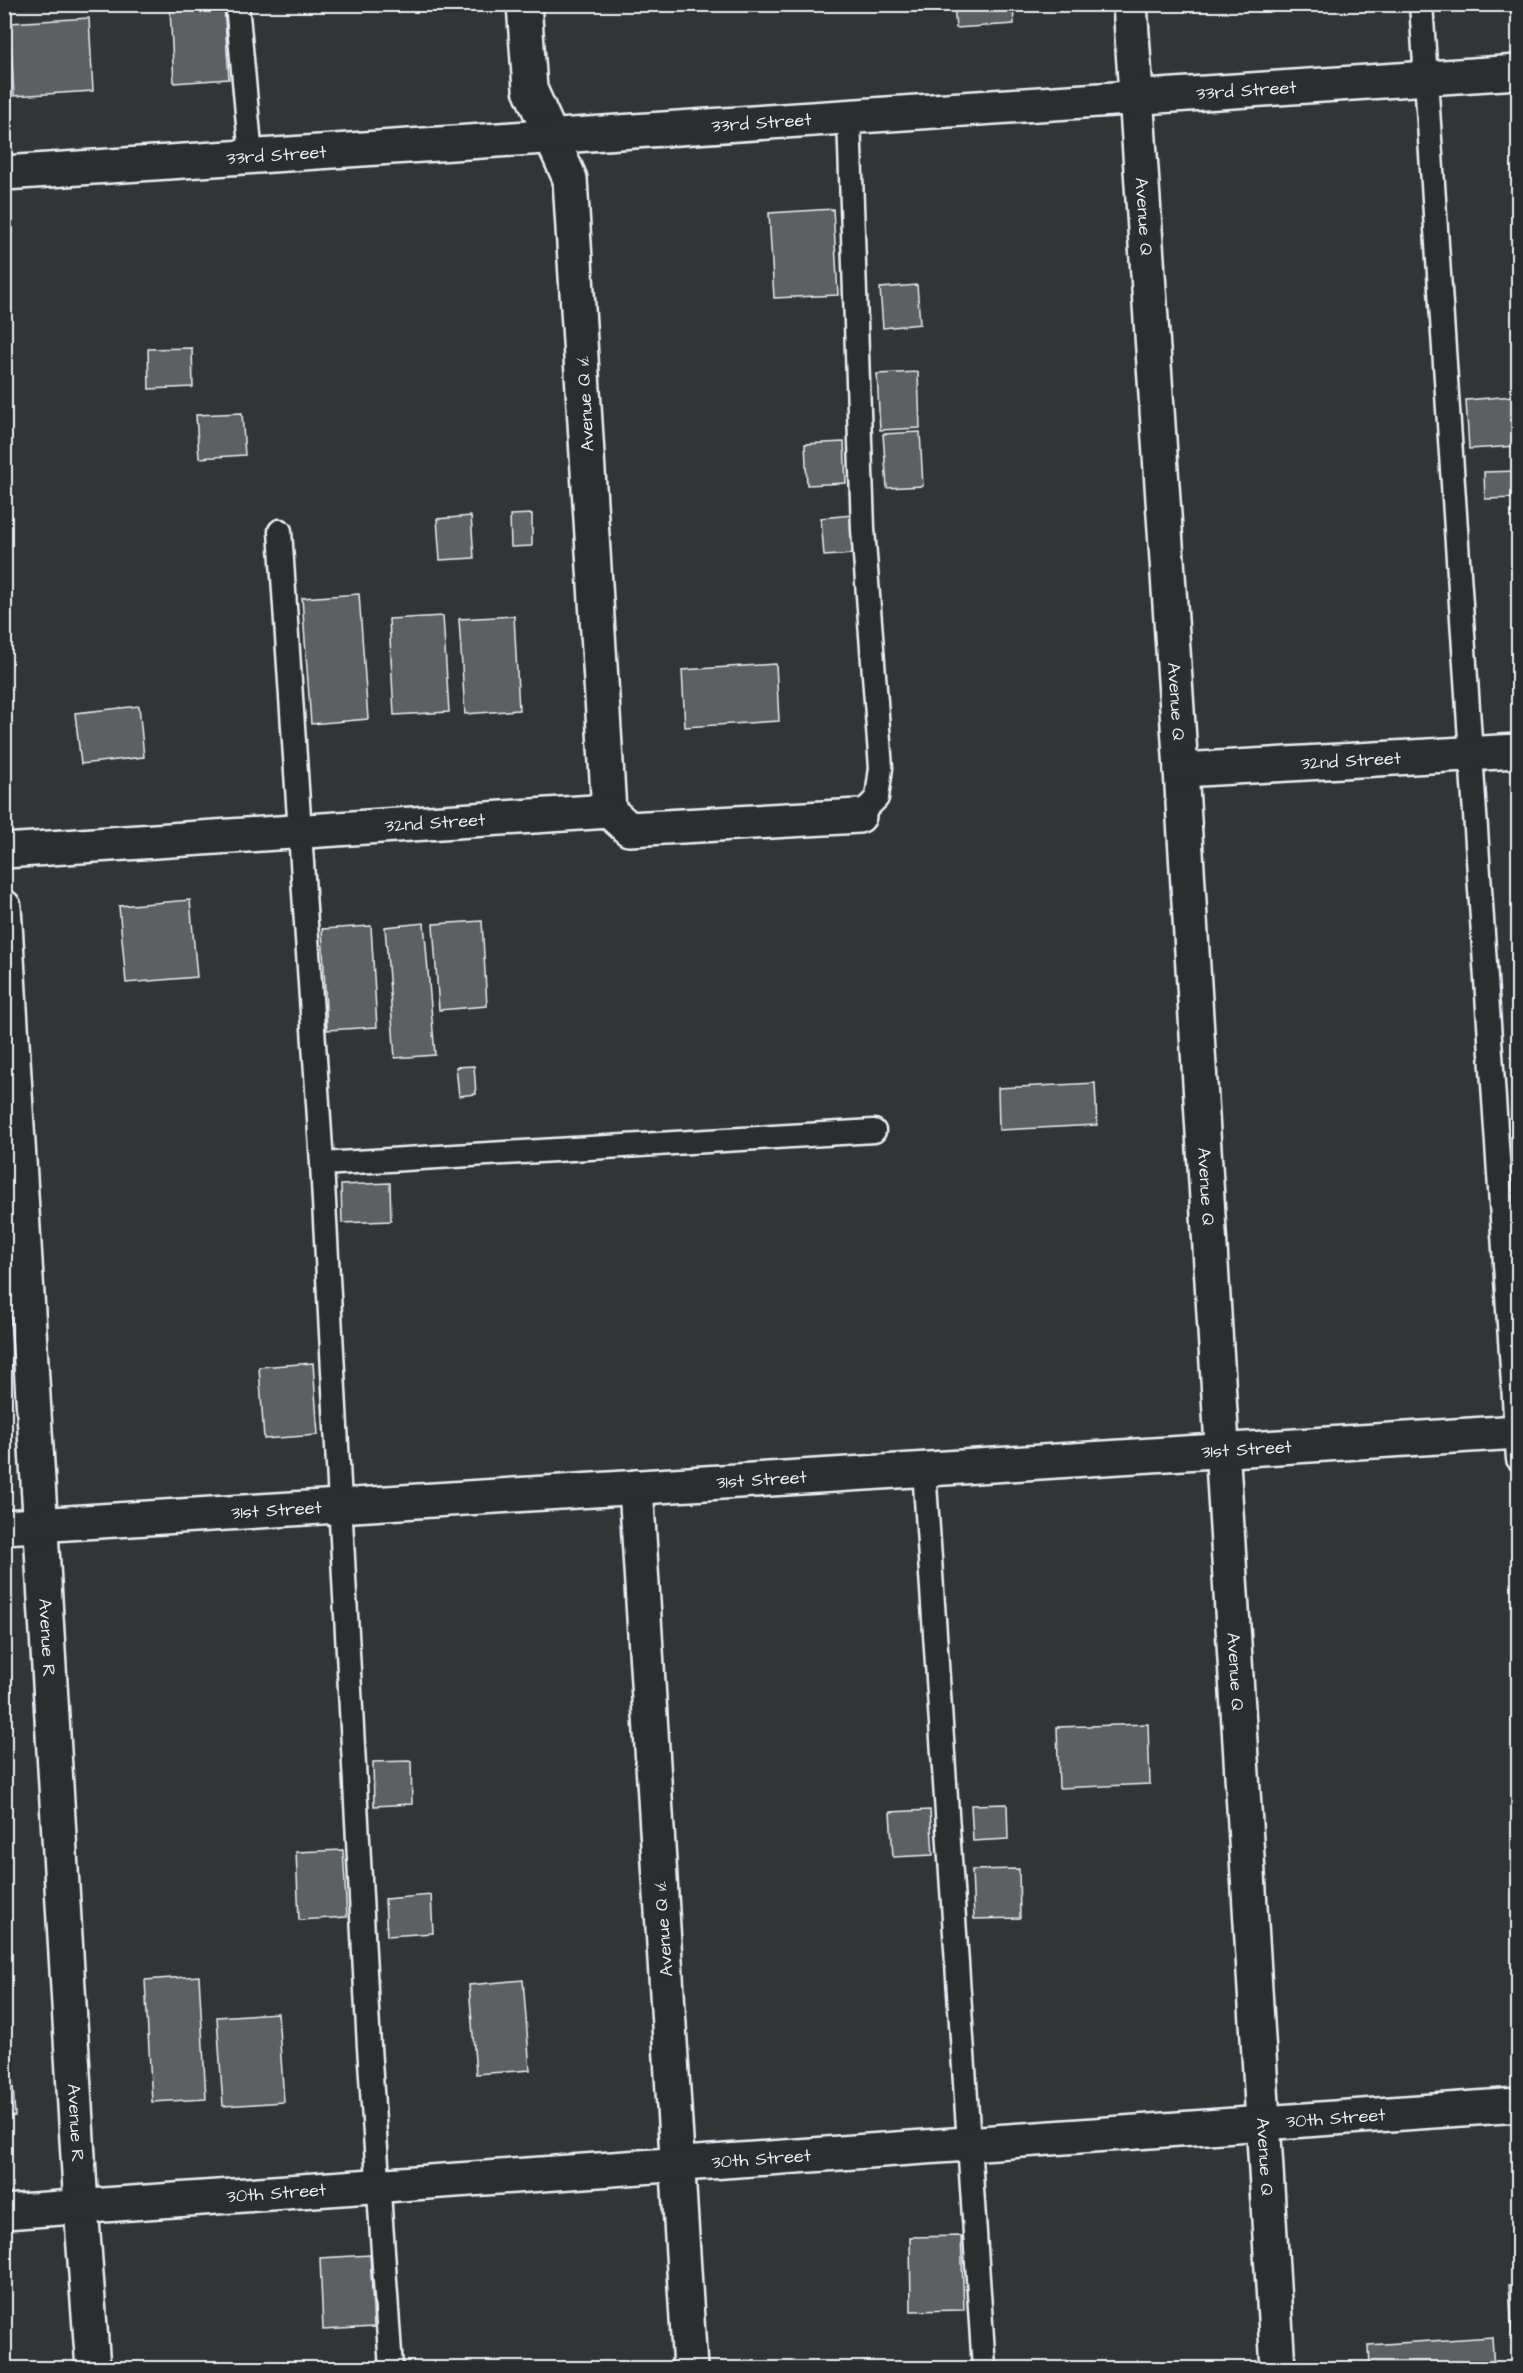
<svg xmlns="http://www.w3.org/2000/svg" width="1523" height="2373" font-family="'Architects Daughter',sans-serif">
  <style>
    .building { fill: #5c6063; stroke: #e8f1f8; stroke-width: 1.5 }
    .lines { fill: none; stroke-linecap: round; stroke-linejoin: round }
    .service-casing { stroke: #e8f1f8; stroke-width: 27 }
    .minor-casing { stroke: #e8f1f8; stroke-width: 38 }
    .tertiary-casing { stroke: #e8f1f8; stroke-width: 38 }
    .service { stroke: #2a2d2e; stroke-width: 22 }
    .minor { stroke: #2a2d2e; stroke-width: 33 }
    .tertiary { stroke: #2a2d2e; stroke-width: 33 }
    .labels { text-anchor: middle; stroke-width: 6; stroke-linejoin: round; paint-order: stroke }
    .street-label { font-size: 18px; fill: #e8f1f8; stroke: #2a2d2e }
  </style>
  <rect width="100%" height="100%" fill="#323536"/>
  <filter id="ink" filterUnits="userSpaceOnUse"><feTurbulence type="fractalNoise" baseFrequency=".0167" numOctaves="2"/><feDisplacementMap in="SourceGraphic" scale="12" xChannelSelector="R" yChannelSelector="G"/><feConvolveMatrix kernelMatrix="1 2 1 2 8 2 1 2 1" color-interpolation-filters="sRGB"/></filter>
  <g filter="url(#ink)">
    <path class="building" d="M954,4H1013L1014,24L956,28Z
      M224,5L229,79L174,83L170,9Z
      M89,18L93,91L14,96L10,23Z
      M833,209L838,295L774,298L769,213Z
      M917,285L920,324L883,328L880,288Z
      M192,348L193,387L149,389L148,349Z
      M918,372L920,428L880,430L877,374Z
      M1513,396L1517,446L1469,449L1466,400Z
      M242,413L245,455L199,458L196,415Z
      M920,432L923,486L887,488L883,434Z
      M844,442L846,483L807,485L805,444Z
      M1518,471V498L1485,499L1484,472Z
      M532,514V546L511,547L510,515Z
      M852,515L854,554L824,556L821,518Z
      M471,516L474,558L440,560L437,519Z
      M359,594L368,719L311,724L302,598Z
      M443,616L449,712L394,715L389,619Z
      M514,616L519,710L465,714L459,619Z
      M776,664L779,721L685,727L682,670Z
      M139,706L144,757L81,764L75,713Z
      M190,900L197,977L126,983L119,906Z
      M482,921L487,1006L439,1010L433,924Z
      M424,923L435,1055L395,1058L385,927Z
      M371,926L377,1027L327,1030L322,929Z
      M474,1066L476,1094L459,1096L456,1067Z
      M1095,1083L1097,1125L999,1130L998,1088Z
      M390,1183L391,1221L342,1223L341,1185Z
      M313,1363L318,1435L264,1439L259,1367Z
      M1148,1724L1150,1784L1059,1788L1057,1727Z
      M411,1761L412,1804L374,1806L373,1762Z
      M1007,1804L1008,1839L973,1841L971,1805Z
      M930,1810L933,1855L893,1857L890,1812Z
      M343,1850L347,1917L299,1920L296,1852Z
      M1019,1869L1020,1918L974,1919L972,1870Z
      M431,1895L433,1933L387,1936L385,1899Z
      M199,1976L206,2099L152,2102L145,1980Z
      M523,1980L530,2070L476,2074L469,1985Z
      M278,2013L284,2102L223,2106L217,2017Z
      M4,2025H9L15,2116L4,2117Z
      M961,2236L964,2310L911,2311L910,2237Z
      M370,2255L374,2327L323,2330L320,2258Z
      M1518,2284V2332L1512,2333L1509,2285Z
      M1492,2337L1494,2368H1370L1369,2345Z"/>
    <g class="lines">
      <g class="service-casing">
        <path id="service" d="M237,4L251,157
          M1421,4L1518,1459
          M849,117L863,529L881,768L877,798L859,816
          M280,531L322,1164L369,2047L391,2368
          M322,1164L874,1131
          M924,1469L984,2368"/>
      </g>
      <g class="minor-casing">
        <g id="minor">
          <path d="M524,4L530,89L570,179L609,811"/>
          <path id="s1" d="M1130,4L1181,770L1278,2368"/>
          <path id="s2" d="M1181,770L1518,751"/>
          <path id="s3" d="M4,851L609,811L629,829L859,816"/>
          <path id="s4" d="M4,907L81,2207L93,2368"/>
          <path d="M636,1487L690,2368"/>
          <path id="s5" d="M4,1527L1518,1432"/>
          <path id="s6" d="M4,2212L1518,2105"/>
        </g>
      </g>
      <g class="tertiary-casing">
        <g id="tertiary">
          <path id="s7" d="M4,173L1518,72"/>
        </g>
      </g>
      <use href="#service" class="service"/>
      <use href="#minor" class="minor"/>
      <use href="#tertiary" class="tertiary"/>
    </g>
  </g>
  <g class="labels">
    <g class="street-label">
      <text dy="6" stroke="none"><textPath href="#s7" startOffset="1245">33rd Street</textPath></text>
      <text dy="6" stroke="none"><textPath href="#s7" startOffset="759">33rd Street</textPath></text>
      <text dy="6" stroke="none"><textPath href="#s7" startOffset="273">33rd Street</textPath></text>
      <text dy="6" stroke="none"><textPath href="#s1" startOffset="213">Avenue Q</textPath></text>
      <text transform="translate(585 403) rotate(-93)" y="6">Avenue Q ½</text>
      <text dy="6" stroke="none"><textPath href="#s1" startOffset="699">Avenue Q</textPath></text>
      <text dy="6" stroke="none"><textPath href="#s2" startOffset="170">32nd Street</textPath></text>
      <text dy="6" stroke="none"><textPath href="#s3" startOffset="432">32nd Street</textPath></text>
      <text dy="6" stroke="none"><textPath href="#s1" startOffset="1185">Avenue Q</textPath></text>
      <text dy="6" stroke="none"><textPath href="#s5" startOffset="1245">31st Street</textPath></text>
      <text dy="6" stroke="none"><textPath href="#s5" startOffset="759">31st Street</textPath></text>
      <text dy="6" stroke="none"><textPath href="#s5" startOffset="273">31st Street</textPath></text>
      <text dy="6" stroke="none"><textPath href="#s4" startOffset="732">Avenue R</textPath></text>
      <text dy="6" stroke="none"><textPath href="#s1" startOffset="1671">Avenue Q</textPath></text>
      <text transform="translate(663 1928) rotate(-94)" y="6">Avenue Q ½</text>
      <text dy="6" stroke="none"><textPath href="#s6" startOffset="1335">30th Street</textPath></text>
      <text dy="6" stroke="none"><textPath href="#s4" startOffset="1218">Avenue R</textPath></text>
      <text dy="6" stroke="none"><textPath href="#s1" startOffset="2157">Avenue Q</textPath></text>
      <text dy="6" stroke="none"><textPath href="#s6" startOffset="759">30th Street</textPath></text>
      <text dy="6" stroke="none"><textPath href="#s6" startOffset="273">30th Street</textPath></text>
    </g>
  </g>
  <rect width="1523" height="2373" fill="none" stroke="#2a2d2e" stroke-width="24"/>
  <rect x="12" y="12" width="1499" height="2349" fill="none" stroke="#e8f1f8" stroke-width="2" filter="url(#ink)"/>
</svg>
